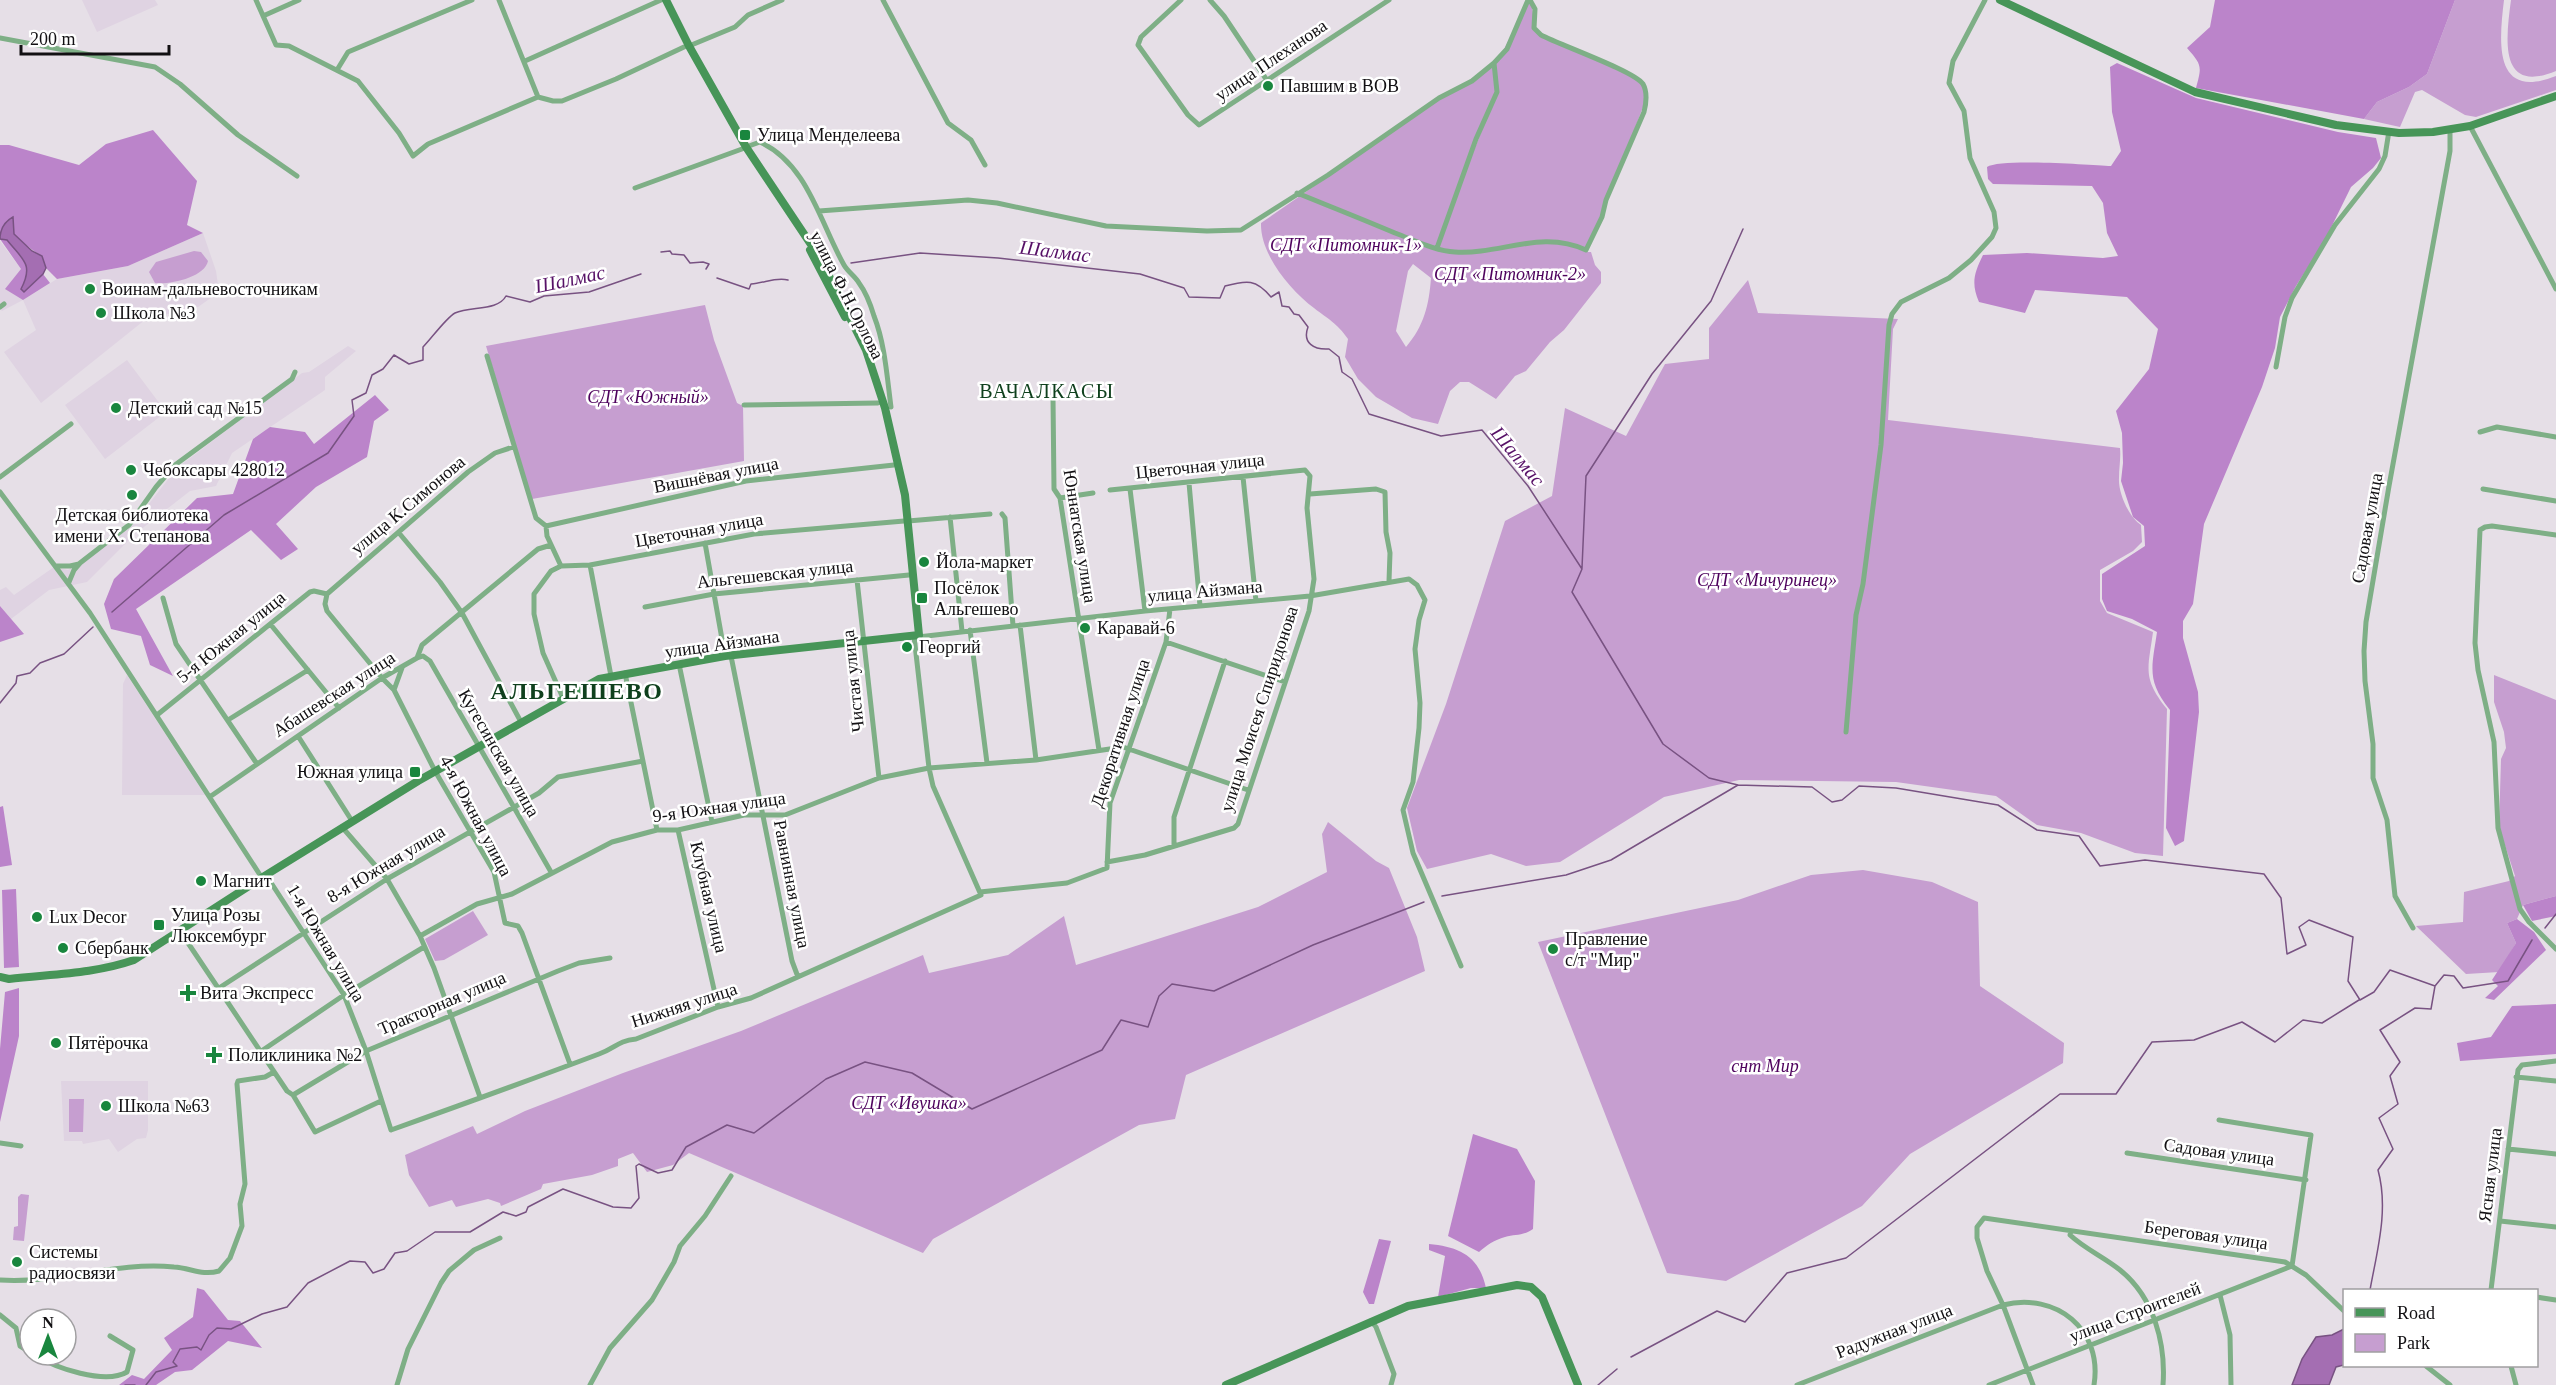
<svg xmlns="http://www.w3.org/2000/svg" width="2556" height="1385" font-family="Georgia,serif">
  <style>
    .built { fill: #dfd3e2 }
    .green { fill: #c69ed0; fill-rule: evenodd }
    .forest { fill: #bb84ca }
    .water { fill: #a46eb2; stroke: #785282; stroke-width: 1.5 }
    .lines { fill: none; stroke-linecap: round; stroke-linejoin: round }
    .stream { stroke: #785282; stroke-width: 1.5 }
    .street { stroke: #7eaf86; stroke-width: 5 }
    .secondary { stroke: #479558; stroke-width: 8 }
    .poi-dot { fill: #19863e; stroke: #fff; stroke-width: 2 }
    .labels { text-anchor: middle; stroke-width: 5; stroke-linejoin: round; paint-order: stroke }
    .street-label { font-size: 18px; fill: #121013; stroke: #fff }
    .poi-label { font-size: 18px; fill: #121013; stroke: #fff; text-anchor: start }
    .park-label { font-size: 18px; font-style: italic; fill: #4e025d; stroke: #fff }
    .water-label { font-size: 20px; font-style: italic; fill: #571167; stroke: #fff }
    .neighbourhood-label { font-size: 20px; letter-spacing: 1.5px; fill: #0f401d; stroke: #fff }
    .district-label { font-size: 24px; font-weight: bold; letter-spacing: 1.5px; fill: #0f401d; stroke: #fff }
  </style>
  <rect width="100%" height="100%" fill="#e6dfe7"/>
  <path class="built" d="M82,0H155L158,5L97,32Z
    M203,233L216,271L218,285L215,295L198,307L146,319L41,403L4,352L36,330L23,300L2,311L0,309V241L21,269L23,300L57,279L128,266Z
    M348,346L356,351L325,377V390L232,453L216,486L190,491L135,534L87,582L49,590L11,619L0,606V590L6,587L14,595L54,567L68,570L130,528L177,468L302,373L309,372Z
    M127,360L166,412L105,459L65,405Z
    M127,675L205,795H122L123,684Z
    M61,1081H148V1130L146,1138L137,1139L118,1152L109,1139L83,1144L82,1141H64Z"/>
  <path class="green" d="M2455,0H2504C2499,42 2493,101 2556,76V90L2476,117L2465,115L2422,90L2415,92L2400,127L2364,119L2377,102L2409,87L2427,74Z
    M2511,0H2556V71C2498,95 2506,38 2511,0Z
    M1529,2L1532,6L1535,31L1637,79L1644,88L1645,102L1587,252H1591L1595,265L1601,272V283L1564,330L1550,342L1526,371L1515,376L1496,399L1469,382H1460L1450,391L1438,424L1412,418L1376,397L1358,379L1345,357L1348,339C1336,322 1329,320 1314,308C1290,290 1260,254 1261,223L1440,99L1494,64L1496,92L1469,163L1497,92L1496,64ZM1413,264L1431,278C1429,305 1424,326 1406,347L1396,331L1408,271Z
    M194,251L201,252L208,261C205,277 170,285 155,283L149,272L156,262Z
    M1748,280L1758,313L1898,319L1893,329L1888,420L2120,448C2121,458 2119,467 2119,478C2118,493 2129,517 2141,525L2142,542L2133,551L2100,570V601L2107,613L2153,632C2148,669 2142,678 2167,709L2163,856L2135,853L2081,833L2037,825L1996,796L1896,782L1739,780L1664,797L1560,862L1526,866L1491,854L1427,869L1417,851L1407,808L1446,704L1505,521L1552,496L1565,408L1626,436L1665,364L1709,359V328Z
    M705,305L714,340L737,403L743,406L744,461L532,499L486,346Z
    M2494,675L2556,700V896L2523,905L2517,919L2507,923L2516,943L2499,972L2466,974L2416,926L2463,922L2464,892L2509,881L2515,876L2499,827L2501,759L2506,748L2504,732L2494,702Z
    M1328,822L1376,861L1389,868L1417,937L1425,971L1186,1075L1175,1119L1139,1125L933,1239L923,1253L689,1153L673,1165L647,1172L633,1153L618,1159V1166L592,1175L543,1184L541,1189L501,1206L500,1203L488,1199L456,1207L452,1200L429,1207L409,1175L405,1155L473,1126L477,1134L525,1111L623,1073L741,1031L923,955L929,973L1008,955L1064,916L1076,965L1258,907L1327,872L1322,834Z
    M1863,870L1932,882L1978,902L1980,986L2064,1043L2063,1063L1910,1154L1862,1206L1726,1281L1667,1273L1538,942L1738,900L1811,875Z
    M473,911L488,935L444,960L435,961L425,939Z
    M69,1099H84L83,1132H69Z
    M21,1194L29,1195L24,1241L13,1240L14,1227L18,1226V1197Z"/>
  <path class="forest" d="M2215,0H2455L2427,74L2409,87L2377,102L2364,119L2196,88C2202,66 2202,65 2187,48L2210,27Z
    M2117,63L2196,98L2338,132L2376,138L2381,158L2373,168L2351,187L2325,240L2296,286L2280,317L2275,348L2262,387L2204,524L2193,604L2183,621V638L2198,692L2199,712L2184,841L2175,846L2166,828L2170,710C2146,680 2152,667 2157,632L2132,619L2107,611L2102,599V574L2145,546L2144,526L2133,517L2121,481L2123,463L2122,433L2116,411L2149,369L2158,329L2127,297L2035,290L2025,313L1979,302C1971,284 1974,273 1983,255L2027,253L2103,258L2118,256L2107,233L2103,203L2092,186L1993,184L1988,179L1987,167C2000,158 2090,165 2111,166L2121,151L2112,112L2110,67Z
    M153,130L197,181L187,225L203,233L128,266L57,279L46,268L42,256C27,248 18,234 0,232V145H9L79,165L106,144Z
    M0,239L7,240C23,259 34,264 21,289L24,292L43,274L50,283L23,300L5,289L21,269Z
    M375,395L389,410L374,421L367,457L316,487L276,524L298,549L281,560L251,530L136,609L173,676L150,665L141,636L111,629L104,604L114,579L197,498L233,494L253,439L270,427L305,432L314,444Z
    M0,606L24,634L0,642Z
    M3,806L12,865L0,867V807Z
    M16,889L19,967L4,968L2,890Z
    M2556,896V916L2532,921L2523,905Z
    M2517,919L2534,932L2546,950L2494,1000L2485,998L2498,986L2492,980L2516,943L2507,923Z
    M19,988V1036L0,1122V1049L5,992Z
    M2556,1004V1054L2460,1061L2457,1043L2491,1037L2512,1006Z
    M1473,1134L1517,1149L1535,1181L1533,1229C1523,1236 1515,1234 1505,1237C1494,1240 1487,1245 1479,1252L1448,1236Z
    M1379,1239L1391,1241L1374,1304H1369L1363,1292Z
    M1429,1244C1460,1247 1479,1256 1486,1288H1471L1438,1297L1445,1256L1429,1250Z
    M197,1288L204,1290L228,1320L240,1321L262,1348L228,1341L192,1370L175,1372L156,1385H119L132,1375L144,1379L172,1350L164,1338L193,1317Z"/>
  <path class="water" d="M13,217L14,234L32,251L42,256L46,268L43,274L24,292L21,289C34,264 23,260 7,240L0,239C0,229 4,222 13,217Z
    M2344,1329V1365L2336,1367L2329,1385H2292L2302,1359L2316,1337L2332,1335Z"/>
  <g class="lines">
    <path class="stream" d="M661,252L670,251L672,254L684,255L690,263L703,262L709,264L706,269
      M851,263L920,253L998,258L1140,274L1184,288L1189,297L1220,298L1225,286C1247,280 1256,279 1271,297L1279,292L1282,306L1289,307L1294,314L1299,315L1308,327C1302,343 1314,350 1329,349L1339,357L1342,372L1352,379L1369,414L1441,436L1482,430L1528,486L1582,569L1572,592L1663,744L1709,778L1738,785
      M717,278L749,289L751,284C765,283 775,277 788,280
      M1582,568L1586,476L1652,374L1711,301L1743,229
      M112,612L224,515L328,453L354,416L352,400L366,393L372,375L383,369L394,355L409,364L423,360V347C431,339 446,318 455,313C471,306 498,311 506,296L530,302L544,296L589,292L641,274
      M0,703L16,683L17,676L30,673L40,663L64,654L93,627
      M1442,896L1566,875L1611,860L1738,785L1812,787L1832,802L1842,800L1859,786L1896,788L1998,805L2037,830L2079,836L2100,866L2145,860L2264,874L2281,898L2287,954L2306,945L2299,927L2309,920L2353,937L2348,981L2360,1000L2374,992L2390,970L2435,986L2444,975L2454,976L2463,988L2508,981L2532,940
      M2545,928L2556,914
      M2370,1290C2377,1251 2389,1210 2378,1170L2393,1149L2379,1118L2398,1104L2390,1076L2400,1062L2380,1030L2415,1008L2431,1009L2435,986
      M1631,1357L1717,1311L1745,1322L1787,1273L1846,1258L2060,1094H2116L2152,1042L2194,1040L2242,1022L2275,1042L2303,1020L2322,1023L2359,1000
      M125,1385H135
      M146,1385L156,1372L177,1366L173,1362L180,1349L197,1347L201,1350L209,1335L217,1328L231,1329L262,1314L287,1307L308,1283L350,1261L365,1262L373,1273L384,1269L395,1253L407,1251L435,1232H470L503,1212L516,1216L526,1212L528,1207L563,1189L613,1207L631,1208L639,1198L636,1166L639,1164L658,1173L672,1170L686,1147L727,1125L754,1133L826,1079L865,1062L912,1073L972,1109L1102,1050L1121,1020L1148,1027L1159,996L1172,984L1214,991L1313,945L1424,902
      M1598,1385L1617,1369"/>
    <path class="street" d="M256,0L276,45L289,46L358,81L399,133L413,156L428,144L538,97
      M499,0L538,97
      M883,0L948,123L971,140L985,165
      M1181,0L1141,37L1138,45L1188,115L1199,125L1389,0
      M1210,0L1224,16L1266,79
      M263,16L299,0
      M0,38L155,67L180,84L238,135L297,176
      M689,46L735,27L748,15L782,0
      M525,61L661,0
      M337,70L348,52L472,0
      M538,97L553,101H562L616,79L684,47
      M2470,126L2556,289
      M746,147L760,142C808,164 820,223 844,265C848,272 855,276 859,283C865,291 871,306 874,316C885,344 887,377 891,407
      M635,188L742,149
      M1297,193C1329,206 1362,219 1395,233C1414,240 1435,251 1455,252C1501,255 1541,229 1586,250L1602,217L1606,200L1644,112C1646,104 1648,93 1643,84C1634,71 1560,45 1541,35L1534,28L1535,9L1530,0
      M819,211L968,200L997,203L1106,226L1207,231L1241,230L1328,175L1439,98L1472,81L1494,63L1507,49L1528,0
      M1437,248L1476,139L1497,92L1494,63
      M0,307L4,304
      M487,356L536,518L546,526L547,536L561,566
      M2276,367L2285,317L2292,298L2335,225L2379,169L2385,156L2389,131
      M1053,398L1054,489L1060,498L1099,750
      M744,405L878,403
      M2480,432L2497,427L2556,437
      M0,477L71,424
      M1243,477L1256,601
      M1189,483L1200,606
      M1130,489L1145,611
      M2483,489L2556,501
      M0,492L90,613L262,878
      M1310,494L1376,489L1385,492L1386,532L1390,553L1389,581
      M1060,498L1093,493
      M1002,514L1005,518L1013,626
      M950,517L962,631
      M908,521L990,514
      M546,526L746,481L894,465
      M399,533L440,582L462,613L521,722
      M2556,535L2492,526L2485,527L2480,530L2475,643L2478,670L2494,742L2498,828L2520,909L2529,922L2556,949
      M705,543L725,656
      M590,565L611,676
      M56,566H70L79,564
      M857,580L879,778
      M69,582L74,570L80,563L129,525L156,487L175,465L292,379L295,372
      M327,594L325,604L327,611L382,678L394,690L435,771L494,872L505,923L518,926L522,933L570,1064
      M327,594L468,472L495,453L513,447
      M163,598L176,644L257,764
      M645,607L714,594L909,575
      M271,625L339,708
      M1020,625L1036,760
      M970,630L987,763
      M918,637L1145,611L1310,596L1409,579L1417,585L1425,600L1419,620L1415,649L1420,703L1419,728L1413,782L1403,810L1413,853L1461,966
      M1166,642L1285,682
      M731,656L792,961L798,977
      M417,658L423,656L430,661L551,872
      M679,664L712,822
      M625,673L657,830
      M394,690L402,668
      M563,698L543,653L534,614V594L551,571L561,566L590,565L754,534L904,521
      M157,715L310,592L314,591L327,594
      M228,720L308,670
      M1846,732L1856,615L1863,584L1881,445L1889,325L1892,314L1901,302L1949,278L1971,260L1992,237L1996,228L1994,212L1970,158L1964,111L1949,83L1953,61L1985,0
      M298,736L352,821
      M211,796L382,678L417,658L422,645L538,549L551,545
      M342,827L387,879L420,936L434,968L480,1097
      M678,830L718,1007
      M1174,845V817L1225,661
      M1107,862L1145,855L1234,828L1238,824L1309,611L1314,579L1307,508L1310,476L1305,470L1110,490
      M266,875L344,995L366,1051L391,1130C461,1105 530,1080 599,1054C616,1048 617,1041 636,1039L718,1007L751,998L981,895L933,786L929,768L914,636
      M980,892L1067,883L1107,868L1110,803L1166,642L1170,609
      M2413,928L2395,896L2387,820L2373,778V744L2365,681L2364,651L2366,622L2389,486L2450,151V130
      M180,931L287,1091L293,1095L315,1132L381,1101
      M420,936L477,904L512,894L612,842L657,830H678L744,815H785L879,778L929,768L1036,760L1123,747L1248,790
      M219,988L387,879L539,793L558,777L643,761
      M260,1052L344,995L424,947
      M2516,1077L2556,1081
      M293,1095L366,1051L558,971L579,963L610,958
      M2219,1120L2311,1135L2292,1266
      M0,1143L21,1146
      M2508,1149L2556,1154
      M2127,1153L2306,1180
      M2500,1221L2556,1227
      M2071,1231L2070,1235C2085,1249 2104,1257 2120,1270C2154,1297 2166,1344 2163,1385
      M0,1280C59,1284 115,1261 174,1267C191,1268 202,1276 219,1271L230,1258L242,1226L240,1204L245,1184L237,1084L238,1081L265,1077L274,1072
      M2491,1290L2518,1070L2522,1065L2556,1061
      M2220,1295L2230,1335L2231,1385
      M2536,1297L2556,1300
      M0,1315L16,1328L20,1346L30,1352
      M1371,1321L1376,1327L1394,1374L1391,1385
      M35,1355C55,1368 105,1385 127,1372L133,1350L110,1336
      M2426,1366L2450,1385
      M2511,1366L2516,1385
      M397,1385L408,1349L441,1283L449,1271L474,1250L500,1238
      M590,1385L610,1348L652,1300L674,1262L680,1246L705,1216L731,1176
      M1797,1385L2003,1305C2056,1292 2103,1329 2094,1385
      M1989,1385L2292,1266
      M2033,1385L2003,1305L1987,1271L1977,1238V1227L1984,1218L2285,1262L2306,1275L2344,1311"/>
    <path class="secondary" d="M2000,0L2195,92L2336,125L2399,133L2433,132L2470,126L2556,96
      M810,250L845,317
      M0,977L9,979C50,974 94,974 134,960L266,875L418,781L599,679L725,656L919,635L905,495L885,408L866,350L820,258L746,147L689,46L666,0
      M1226,1385L1408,1306L1517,1285L1531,1287L1542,1297L1578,1385"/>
  </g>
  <g class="poi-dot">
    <circle cx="1268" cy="86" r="6"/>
    <rect x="739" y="129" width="12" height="12" rx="3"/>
    <circle cx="90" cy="289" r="6"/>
    <circle cx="101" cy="313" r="6"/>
    <circle cx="116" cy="408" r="6"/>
    <circle cx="131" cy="470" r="6"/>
    <circle cx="132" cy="495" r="6"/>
    <circle cx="924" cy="562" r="6"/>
    <rect x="916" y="592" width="12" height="12" rx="3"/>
    <circle cx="1085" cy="628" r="6"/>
    <circle cx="907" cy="647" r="6"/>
    <rect x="409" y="766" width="12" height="12" rx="3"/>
    <circle cx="201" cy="881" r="6"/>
    <circle cx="37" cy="917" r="6"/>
    <rect x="153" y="919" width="12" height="12" rx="3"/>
    <circle cx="63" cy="948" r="6"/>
    <circle cx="1553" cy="949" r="6"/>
    <path d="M185 984h6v6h6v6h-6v6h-6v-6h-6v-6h6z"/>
    <circle cx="56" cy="1043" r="6"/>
    <path d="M211 1046h6v6h6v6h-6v6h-6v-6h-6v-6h6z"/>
    <circle cx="106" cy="1106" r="6"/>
    <circle cx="17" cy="1262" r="6"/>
  </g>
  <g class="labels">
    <g class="street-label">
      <text transform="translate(1271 60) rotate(-34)" y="6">улица Плеханова</text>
      <text transform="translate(847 295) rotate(63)" y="6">улица Ф.Н.Орлова</text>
      <text transform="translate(1200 466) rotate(-6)" y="6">Цветочная улица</text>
      <text transform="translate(716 475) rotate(-11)" y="6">Вишнёвая улица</text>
      <text transform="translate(408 505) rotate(-40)" y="6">улица К.Симонова</text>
      <text transform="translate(2367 528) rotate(-80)" y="6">Садовая улица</text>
      <text transform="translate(699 530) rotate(-10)" y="6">Цветочная улица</text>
      <text transform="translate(1080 536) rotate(81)" y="6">Юннатская улица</text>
      <text transform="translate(775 574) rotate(-6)" y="6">Альгешевская улица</text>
      <text transform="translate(1205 591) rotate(-5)" y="6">улица Айзмана</text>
      <text transform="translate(231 637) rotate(-39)" y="6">5-я Южная улица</text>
      <text transform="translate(722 644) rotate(-8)" y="6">улица Айзмана</text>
      <text transform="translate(853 681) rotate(-96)" y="6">Чистая улица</text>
      <text transform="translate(334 694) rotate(-33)" y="6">Абашевская улица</text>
      <text transform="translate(1259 709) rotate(-72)" y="6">улица Моисея Спиридонова</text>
      <text transform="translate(1120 733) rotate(-72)" y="6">Декоративная улица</text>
      <text transform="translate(499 753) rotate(60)" y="6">Кугесинская улица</text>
      <text transform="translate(719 807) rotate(-8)" y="6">9-я Южная улица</text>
      <text transform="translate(476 816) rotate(62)" y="6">4-я Южная улица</text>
      <text transform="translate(386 864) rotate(-31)" y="6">8-я Южная улица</text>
      <text transform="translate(792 884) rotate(79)" y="6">Равнинная улица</text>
      <text transform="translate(709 897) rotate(77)" y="6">Клубная улица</text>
      <text transform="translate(326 943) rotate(59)" y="6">1-я Южная улица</text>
      <text transform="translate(442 1003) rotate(-23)" y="6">Тракторная улица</text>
      <text transform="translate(684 1005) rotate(-18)" y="6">Нижняя улица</text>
      <text transform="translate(2219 1152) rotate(8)" y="6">Садовая улица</text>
      <text transform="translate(2490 1175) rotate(-83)" y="6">Ясная улица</text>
      <text transform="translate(2206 1235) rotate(8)" y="6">Береговая улица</text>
      <text transform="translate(2135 1312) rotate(-21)" y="6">улица Строителей</text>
      <text transform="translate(1894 1331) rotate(-21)" y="6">Радужная улица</text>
    </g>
    <g class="poi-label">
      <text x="1280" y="92">Павшим в ВОВ</text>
      <text x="757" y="141">Улица Менделеева</text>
      <text x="102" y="295">Воинам-дальневосточникам</text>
      <text x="113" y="319">Школа №3</text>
      <text x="128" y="414">Детский сад №15</text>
      <text x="143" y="476">Чебоксары 428012</text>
      <text x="132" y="521" text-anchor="middle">Детская библиотека<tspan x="132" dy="21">имени Х. Степанова</tspan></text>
      <text x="936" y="568">Йола-маркет</text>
      <text x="934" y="594">Посёлок<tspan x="934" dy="21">Альгешево</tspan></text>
      <text x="1097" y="634">Каравай-6</text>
      <text x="919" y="653">Георгий</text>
      <text x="403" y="778" text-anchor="end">Южная улица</text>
      <text x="213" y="887">Магнит</text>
      <text x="171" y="921">Улица Розы<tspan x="171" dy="21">Люксембург</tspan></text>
      <text x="49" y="923">Lux Decor</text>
      <text x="1565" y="945">Правление<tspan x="1565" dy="21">с/т "Мир"</tspan></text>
      <text x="75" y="954">Сбербанк</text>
      <text x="200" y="999">Вита Экспресс</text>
      <text x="68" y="1049">Пятёрочка</text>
      <text x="228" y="1061">Поликлиника №2</text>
      <text x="118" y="1112">Школа №63</text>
      <text x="29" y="1258">Системы<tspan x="29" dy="21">радиосвязи</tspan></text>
    </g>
    <g class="park-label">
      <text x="1346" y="251">СДТ «Питомник-1»</text>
      <text x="1510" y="280">СДТ «Питомник-2»</text>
      <text x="648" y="403">СДТ «Южный»</text>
      <text x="1767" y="586">СДТ «Мичуринец»</text>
      <text x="1765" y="1072">снт Мир</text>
      <text x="909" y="1109">СДТ «Ивушка»</text>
    </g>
    <g class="water-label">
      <text transform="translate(1055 251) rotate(7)" y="7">Шалмас</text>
      <text transform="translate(570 279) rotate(-12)" y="7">Шалмас</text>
      <text transform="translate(1518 456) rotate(50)" y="7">Шалмас</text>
    </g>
    <g class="neighbourhood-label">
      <text x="1047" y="398">ВАЧАЛКАСЫ</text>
    </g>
    <g class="district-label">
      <text x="577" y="699">АЛЬГЕШЕВО</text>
    </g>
  </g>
  <rect x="2343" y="1289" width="195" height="78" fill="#ffffff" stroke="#a09fa1" stroke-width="1.5"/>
  <rect x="2355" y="1308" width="30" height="9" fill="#479558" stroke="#a09fa1" stroke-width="1.5"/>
  <text x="2397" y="1319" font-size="18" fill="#121013">Road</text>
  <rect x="2355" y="1334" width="30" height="18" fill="#c69ed0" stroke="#a09fa1" stroke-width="1.5"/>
  <text x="2397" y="1349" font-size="18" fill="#121013">Park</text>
  <g transform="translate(48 1337)"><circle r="28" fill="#ffffff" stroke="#a09fa1" stroke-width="1.5"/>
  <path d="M0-4.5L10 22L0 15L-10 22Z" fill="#19863e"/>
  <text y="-9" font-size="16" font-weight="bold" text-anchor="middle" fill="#121013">N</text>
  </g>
  <path d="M21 45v9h148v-9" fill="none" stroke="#121013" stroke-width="3"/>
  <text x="30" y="45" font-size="18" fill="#121013" stroke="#ffffff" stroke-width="4.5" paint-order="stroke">200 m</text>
</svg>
